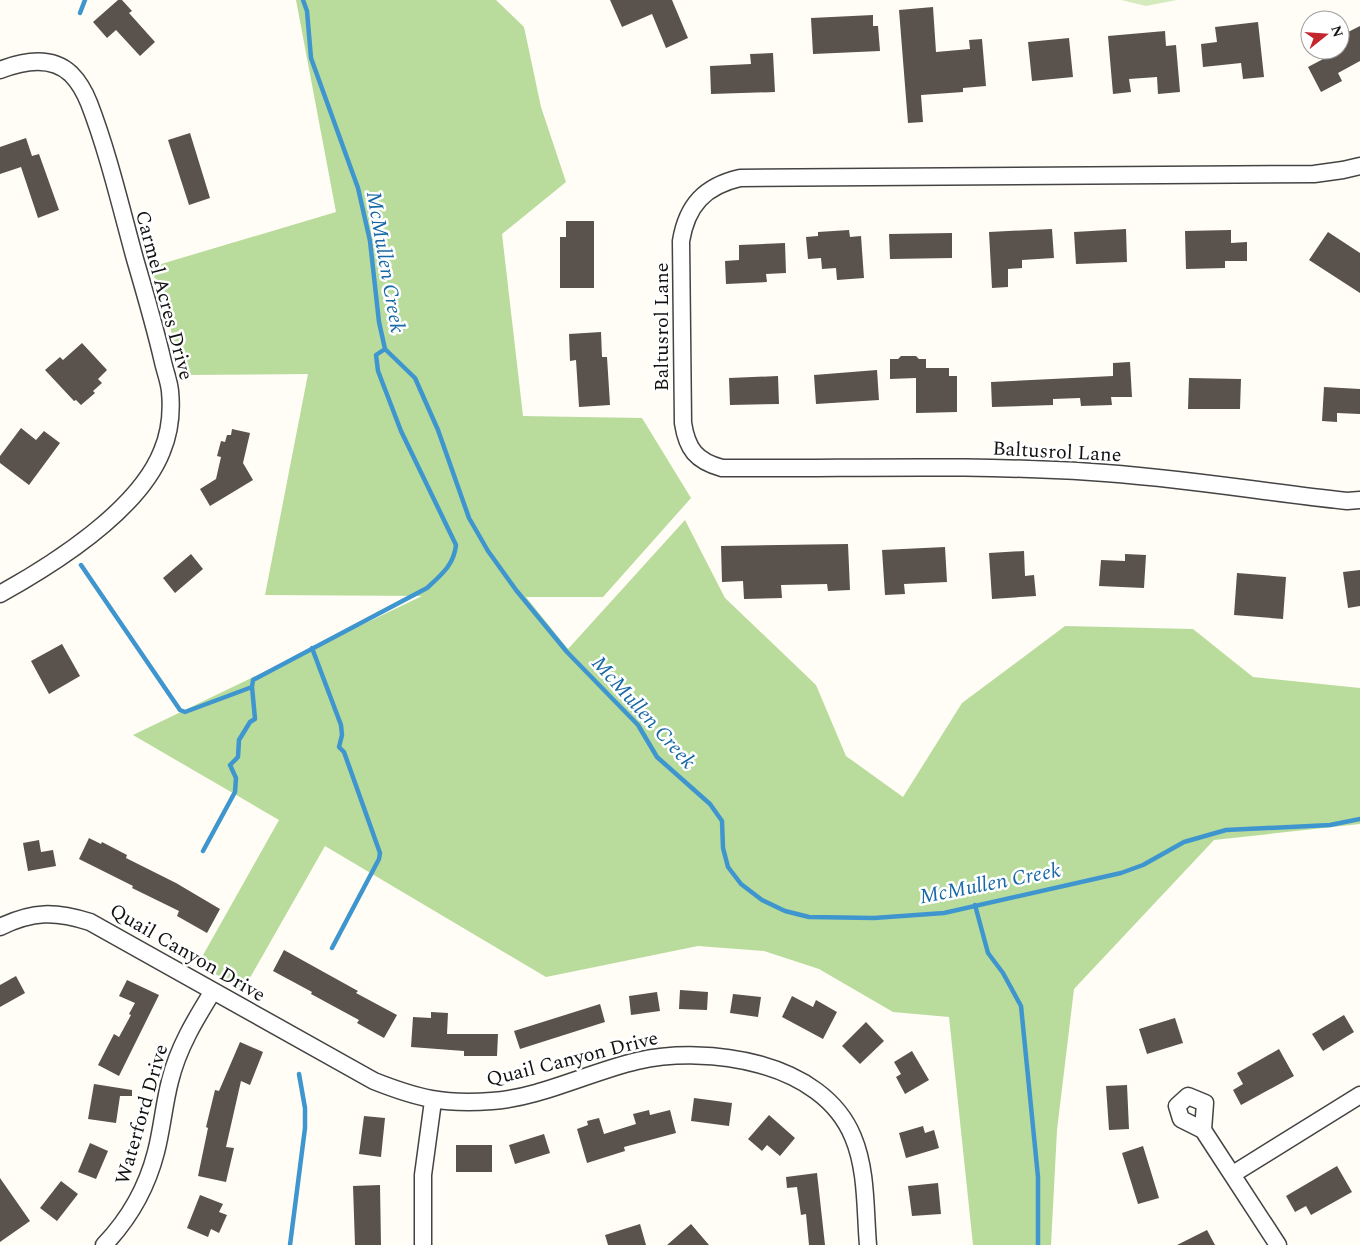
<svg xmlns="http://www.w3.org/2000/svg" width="1360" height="1245" font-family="Spectral,serif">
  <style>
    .green { fill: #d5ebbd }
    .forest { fill: #b9dc9c }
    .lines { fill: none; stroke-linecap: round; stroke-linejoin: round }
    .stream { stroke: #3f96cf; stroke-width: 4.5 }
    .building { fill: #5a524d }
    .minor-casing { stroke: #444; stroke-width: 19 }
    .minor { stroke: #fff; stroke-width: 16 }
    .labels { text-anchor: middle; stroke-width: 5; stroke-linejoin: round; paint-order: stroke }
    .street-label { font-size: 20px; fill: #111; stroke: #fff }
    .water-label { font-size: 21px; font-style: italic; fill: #1768a6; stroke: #fff }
  </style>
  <rect width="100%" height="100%" fill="#fffdf5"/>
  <path class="green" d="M1121,0H1177L1146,6Z"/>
  <path class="forest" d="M296,0H496L524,27L541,107L566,182L502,234L523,416L642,418L691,498L603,597H526L568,649L685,520L725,598L816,685L846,756L903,797L962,703L1065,626L1193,629L1253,677L1360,688V824L1214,840L1074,989L1057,1130L1051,1245H973L949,1017L893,1012L819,969L764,951L698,946L546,977L325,846L243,990L198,964L279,820L133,735L422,596L265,595L308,374L185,375L151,267L336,212Z"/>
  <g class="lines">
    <path class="stream" d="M303,0L307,11L311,58L358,188L370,241L379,322L385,349L415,378L438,430L469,518L488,551L516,590L567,652L638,725L657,757L710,804L722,821L723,848L728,867L741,884L762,900L785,911L809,917L874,918L944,913L1121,873L1143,865L1184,842L1226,830L1330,825L1360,819
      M80,13L85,0
      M81,565L180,710L185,712L252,687
      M312,648L341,725L342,735L339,747L344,752L380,853L379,859L332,948
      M203,851L235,792L236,778L230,765L238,757L239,740L250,722L255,719L252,687L253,680L427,588C441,575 454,565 456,545L401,431L378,371L376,355L385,349
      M975,905L988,953L1003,973L1021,1006L1038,1177V1245
      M290,1245L305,1128V1108L299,1074"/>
  </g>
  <path class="building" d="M118,0H122L132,11L129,13L155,42L140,56L116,30L107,38L93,22Z
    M610,0H672L688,38L666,48L652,14L622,27Z
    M933,7L936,52L970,49L969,40L982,39L986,86L963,88V92L921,95L923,122L908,123L899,10Z
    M873,15V26H878L880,51L813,54L811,18Z
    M1258,22L1264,77L1243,79L1241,63L1203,67L1201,44L1217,42L1215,27Z
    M1360,26V61L1338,73L1342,81L1321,92L1308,67L1344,48L1340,40V36Z
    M1165,31L1166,46L1176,45L1180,92L1158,94L1157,77L1129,79L1131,92L1113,94L1108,36Z
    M1069,38L1073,77L1032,81L1028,42Z
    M773,53L775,92L711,94L710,66L751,64L750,54Z
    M190,133L210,198L189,205L168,140Z
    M26,138L32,156L39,154L59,210L38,218L21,167L0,174V147Z
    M566,221H594V288H560V237H566Z
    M1052,229L1054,258L1022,260V268L1008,269V287L992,288L989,232Z
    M1126,229L1127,262L1076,264L1074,232Z
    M849,230L850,237L861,236L864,278L837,280L836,268L822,269L821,258L808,259L806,237L818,236V232Z
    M1231,230V243L1247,242V261H1225V268L1186,269L1185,231Z
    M1328,232L1360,253V293L1309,260Z
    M952,233V258L890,259L889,234Z
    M785,243L786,273L766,274L767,282L726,284L725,261L739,260V245Z
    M601,332L602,357H607L610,405L579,407L576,360L570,361L569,334Z
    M82,343L107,370L98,379L102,383L93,391L95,393L81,405L76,400L74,401L45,370L60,357L63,360Z
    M901,356H916L919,359H926V368H949V376H957V412L916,413V378L890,379V359H898Z
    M1130,362L1132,397H1111L1112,405L1081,406L1080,398L1053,399V405L992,407L991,382L1113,376V363Z
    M877,370L879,400L816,404L814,375Z
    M778,376L779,404L730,405L729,378Z
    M1189,378L1241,379L1240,409H1188Z
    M1324,387L1360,389V414L1337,413V422L1322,421Z
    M21,428L36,440L44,431L60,443L29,485L0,463V456Z
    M232,429L250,433L243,463L253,480L210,506L200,489L216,479L221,457L217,456L221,441L225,442L227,435H231Z
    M848,544L850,590L828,591L827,584L781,585L782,598L744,599L743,581L722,582L721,546Z
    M945,547L947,582L904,584L905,594L885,595L882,550Z
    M1024,551L1025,576L1034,575L1036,596L992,599L989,553Z
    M191,554L203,569L175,593L163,578Z
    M1125,554L1146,555L1144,588L1099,586L1101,560L1125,561Z
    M1360,570V606L1348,608L1343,572Z
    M1237,573L1286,577L1283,619L1234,615Z
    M62,644L80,676L49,694L31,661Z
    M89,838L101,844L102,842L127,855L126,858L176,883L220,909L207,933L177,916L179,911L132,888L133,886L79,859Z
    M39,840L41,852L53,850L56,866L28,871L23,843Z
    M284,950L358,991L356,993L397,1015L384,1038L357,1023L359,1020L311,994L312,992L273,971Z
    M16,976L25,993L0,1007V985Z
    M127,980L159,995L119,1076L98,1065L114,1034L119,1037L131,1015L129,1014L135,1003L119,996Z
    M680,990L708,992L707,1010L679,1009Z
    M657,992L660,1011L631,1015L629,996Z
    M733,994L761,997L758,1017L730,1013Z
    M792,996L813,1007L816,1000L837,1012L823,1039L782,1017Z
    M600,1004L605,1022L520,1049L514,1031Z
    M431,1012L448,1013L447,1034H498L497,1056H464V1051L411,1047L413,1017L431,1018Z
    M1344,1015L1354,1032L1323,1051L1312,1034Z
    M1175,1018L1183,1043L1147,1054L1139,1029Z
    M866,1022L884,1041L860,1064L842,1046Z
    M240,1042L263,1052L250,1085L241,1081L226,1147L234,1148L226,1182L198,1176L208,1128L206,1127L215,1090L219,1091Z
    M1279,1049L1294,1076L1241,1105L1233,1090L1243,1084L1237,1073Z
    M912,1051L929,1080L905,1094L896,1077L901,1074L894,1062Z
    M94,1084L132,1090V1096H120L116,1123L88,1119Z
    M1127,1085L1129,1129L1109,1130L1106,1086Z
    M694,1098L732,1103L729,1126L691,1121Z
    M649,1110L650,1115L670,1110L676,1133L624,1147L625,1151L587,1163L577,1129L588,1125L587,1121L599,1118L604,1134L636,1124L633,1114Z
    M769,1115L795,1138L780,1156L767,1145L762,1151L748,1139Z
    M364,1116L385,1118L381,1157L359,1154Z
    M923,1126L925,1133L934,1130L939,1148L906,1158L899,1133Z
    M544,1134L550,1153L515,1164L509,1145Z
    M90,1143L108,1151L96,1179L78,1172Z
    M456,1145H492V1172H456Z
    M1143,1146L1159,1198L1138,1204L1122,1153Z
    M1337,1166L1352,1192L1311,1215L1306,1206L1295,1212L1286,1196Z
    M817,1173L825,1245H809L806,1214L801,1215L797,1187L787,1188L786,1177Z
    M0,1178L30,1221L0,1242Z
    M61,1181L78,1194L57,1221L40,1208Z
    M938,1183L941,1214L912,1216L908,1186Z
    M380,1185L381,1245H355L353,1186Z
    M200,1195L223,1204L219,1212L227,1215L219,1233L211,1229L208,1237L187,1228Z
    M640,1224L646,1245H608L605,1235Z
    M691,1224L709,1245H667Z
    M1207,1230L1215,1245H1177Z"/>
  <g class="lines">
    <g class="minor-casing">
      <path id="minor" d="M0,70C23,61 51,55 71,74C79,82 85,93 89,103C108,152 121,208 135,259C145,293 155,327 163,362C165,371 169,381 170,391C172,412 170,432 162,451C139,510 54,564 0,594
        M1360,166L1343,170L1314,174L740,178C705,186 687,205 681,241L683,423C687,449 696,461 722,468C845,469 968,464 1091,472C1177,477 1262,492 1347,501L1360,500
        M0,927C33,911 55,911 90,922L374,1081C417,1098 444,1105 492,1101C539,1098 590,1072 637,1061C707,1045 822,1061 853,1137C867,1170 865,1210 868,1245
        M1203,1130L1205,1103L1188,1096L1177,1106L1181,1119L1203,1130L1278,1245
        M1233,1174L1360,1095
        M104,1245C129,1219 147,1187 156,1152C162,1129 164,1104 170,1081C178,1048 195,1020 213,991
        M423,1245V1175L433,1101"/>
    </g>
    <use href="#minor" class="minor"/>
  </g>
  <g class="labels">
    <g class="street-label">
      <text transform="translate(165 295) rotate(75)" y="7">Carmel Acres Drive</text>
      <text transform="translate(661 327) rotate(-90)" y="7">Baltusrol Lane</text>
      <text transform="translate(1057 451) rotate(3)" y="7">Baltusrol Lane</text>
      <text transform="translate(188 952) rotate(30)" y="7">Quail Canyon Drive</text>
      <text transform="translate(572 1058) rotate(-14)" y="7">Quail Canyon Drive</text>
      <text transform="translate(141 1114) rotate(-74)" y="7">Waterford Drive</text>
    </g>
    <g class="water-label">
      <text transform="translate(386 262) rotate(80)" y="7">McMullen Creek</text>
      <text transform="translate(644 712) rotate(48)" y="7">McMullen Creek</text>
      <text transform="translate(990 883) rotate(-11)" y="7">McMullen Creek</text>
    </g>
  </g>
  <g transform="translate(1325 35) rotate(73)"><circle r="24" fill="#ffffff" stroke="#a0a0a0"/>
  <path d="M0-4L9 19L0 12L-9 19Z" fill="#c4262e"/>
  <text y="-8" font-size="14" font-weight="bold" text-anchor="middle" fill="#111111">N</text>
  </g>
</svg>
